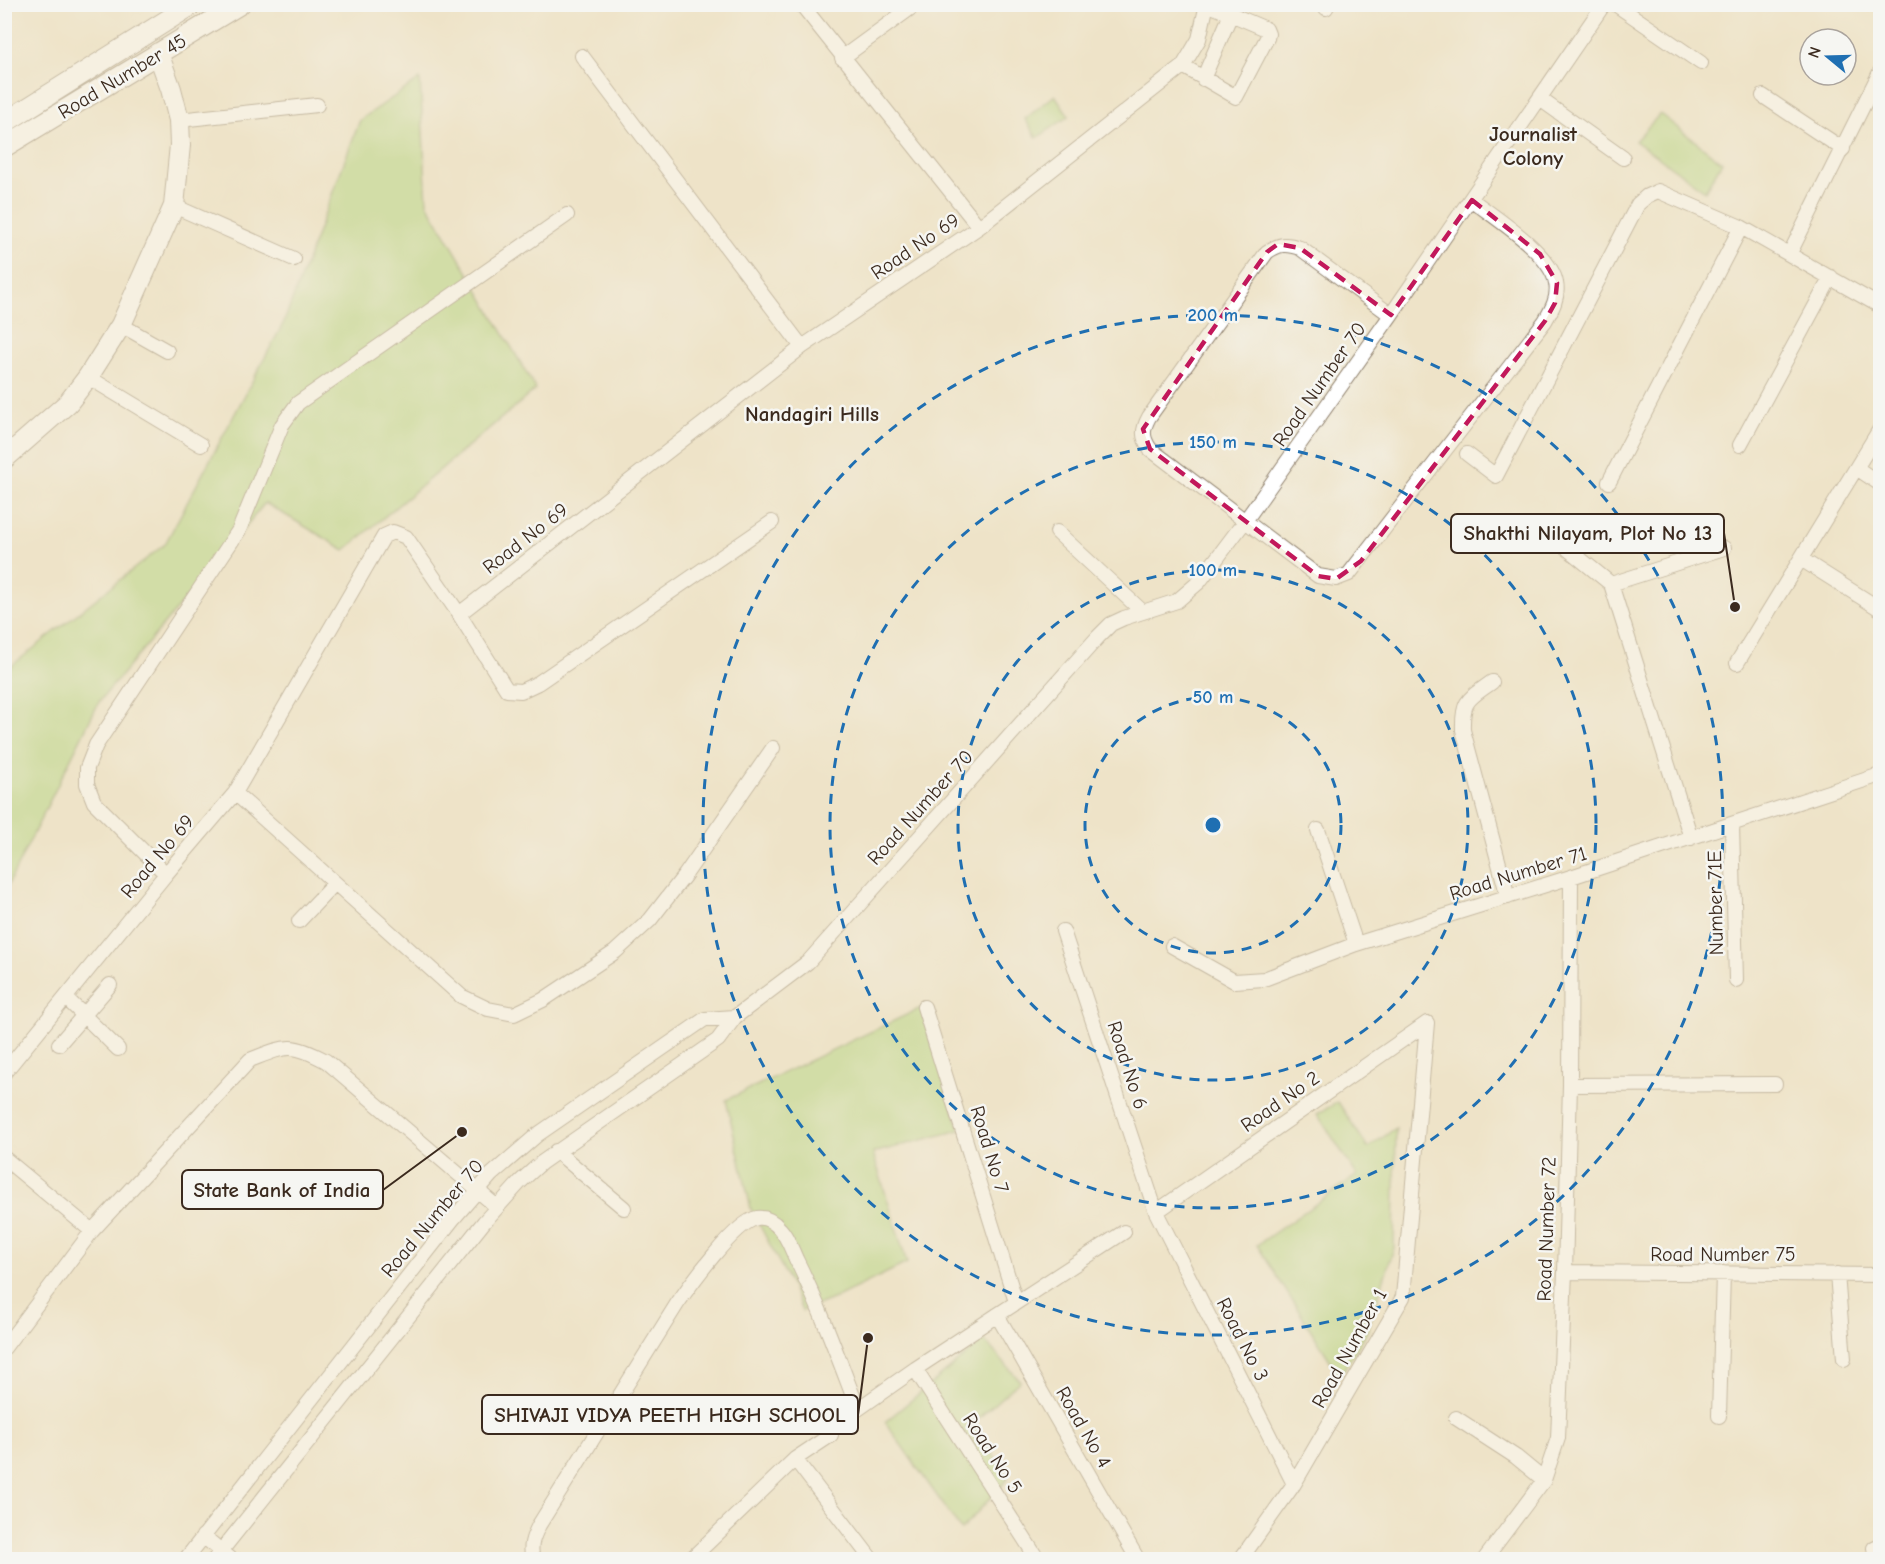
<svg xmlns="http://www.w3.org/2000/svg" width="1885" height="1564" font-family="'Comic Neue',sans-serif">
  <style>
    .green { fill: #b0d57f; stroke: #76804e; stroke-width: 1.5 }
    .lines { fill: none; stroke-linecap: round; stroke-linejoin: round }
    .street-casing { stroke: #948673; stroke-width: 16 }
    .secondary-casing { stroke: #948673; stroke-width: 22 }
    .street { stroke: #fff; stroke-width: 14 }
    .secondary { stroke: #fff; stroke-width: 20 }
    .marked { fill: none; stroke: #c2185b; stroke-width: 4.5; stroke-dasharray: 12 8; stroke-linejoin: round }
    .ring { fill: none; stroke: #1f6fb2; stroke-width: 3; stroke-dasharray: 10 8 }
    .labels { text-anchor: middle; stroke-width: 5; stroke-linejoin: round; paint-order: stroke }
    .street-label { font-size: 20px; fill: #3b2a1e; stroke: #f6f6f2 }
    .neighbourhood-label { font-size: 21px; font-weight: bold; fill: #3b2a1e; stroke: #f6f6f2 }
    .centre { fill: #1f6fb2; stroke: #f6f6f2; stroke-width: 3 }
    .ring-label { font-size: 18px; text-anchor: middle; font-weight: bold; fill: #1f6fb2; stroke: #f6f6f2; stroke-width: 5; stroke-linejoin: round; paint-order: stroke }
    .leader { fill: none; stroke: #3b2a1e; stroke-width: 2 }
    .callout-dot { fill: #3b2a1e; stroke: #f6f6f2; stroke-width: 2 }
    .callout { fill: #f6f6f2; stroke: #3b2a1e; stroke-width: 2 }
    .callout-label { font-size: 21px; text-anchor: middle; font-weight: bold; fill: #3b2a1e }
  </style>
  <rect width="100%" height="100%" fill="#f6f6f2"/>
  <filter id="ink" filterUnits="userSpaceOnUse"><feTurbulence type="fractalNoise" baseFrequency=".0167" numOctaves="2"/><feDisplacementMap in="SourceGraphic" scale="12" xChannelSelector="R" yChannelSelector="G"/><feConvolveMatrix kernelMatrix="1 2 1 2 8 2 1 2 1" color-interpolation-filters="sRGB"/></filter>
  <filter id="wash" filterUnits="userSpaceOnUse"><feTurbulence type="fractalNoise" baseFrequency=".008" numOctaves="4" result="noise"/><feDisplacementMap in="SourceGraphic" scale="24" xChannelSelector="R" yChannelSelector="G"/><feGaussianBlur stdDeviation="1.35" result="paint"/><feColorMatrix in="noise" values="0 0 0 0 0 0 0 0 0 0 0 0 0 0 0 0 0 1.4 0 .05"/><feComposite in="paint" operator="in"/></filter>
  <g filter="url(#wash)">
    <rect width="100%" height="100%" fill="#eee3c8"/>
    <path class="green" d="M420,79L427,203L536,389L345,550L265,503L99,702L5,891V671L165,544L284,322L360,120Z
      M1055,95L1069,116L1037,138L1025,119Z
      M1660,114L1722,162L1705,191L1635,141Z
      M921,1008L960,1130L873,1153L907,1263L835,1298L802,1311L790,1283L751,1209L726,1100Z
      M1338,1102L1368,1148L1396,1128L1394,1248L1367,1332L1340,1376L1257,1245L1357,1175L1317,1114Z
      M984,1340L1020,1381L974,1422L1008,1479L961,1530L885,1422Z"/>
  </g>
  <g filter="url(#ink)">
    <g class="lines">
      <g class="street-casing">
        <path id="street" d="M801,4L979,227
          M1615,4L1701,63
          M1326,8L1328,4
          M582,56L802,347
          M842,58L916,4
          M1183,66L1236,97L1267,38L1268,34L1266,29L1207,4
          M1203,79L1231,14
          M1763,96L1843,149
          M1540,99L1623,158
          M179,120L317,105
          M174,206L294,259
          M1790,253L1880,72
          M1391,315L1300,248C1285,243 1279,244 1267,252L1149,417C1142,430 1142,437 1150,449L1318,576L1336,579L1349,574L1545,321C1552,309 1559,297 1556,283C1551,253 1495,218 1472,200
          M121,325L167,351
          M88,377L201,445
          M1740,445L1831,277
          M1467,454L1496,476L1638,204L1647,196L1658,191L1741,227L1880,306
          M1858,469L1880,484
          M1609,482L1741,227
          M1057,532L1143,612
          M1568,549L1611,584
          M1801,559L1880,609
          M459,614L507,690L521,691L538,683L772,522
          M1737,663L1880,429
          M1492,682C1469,699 1462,699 1463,730L1508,897
          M235,793L461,996L488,1009L514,1014L543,1000L615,952L650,920L685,875L773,748
          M1732,825L1736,980
          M1318,830L1356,944
          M1691,838L1611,584L1724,548
          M166,874L94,802L87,784V768L96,745L239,530L282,425L298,403L567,215
          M299,921L335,883
          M1063,931L1156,1212L1294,1484
          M1172,946L1234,981L1264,979L1356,944L1571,877L1880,775
          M66,998L118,1049
          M924,1007L1016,1302
          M59,1044L110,985
          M4,1073L166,874L235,793L384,536L393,532L406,537L459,614L802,347L979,227L1183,66L1199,39L1207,4
          M1570,1085L1775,1084
          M556,1151L624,1208
          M4,1158L92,1231
          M1156,1212L1427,1023
          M1565,1272L1880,1275
          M1837,1274L1844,1359
          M997,1315L1138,1560
          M4,1348L92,1231L250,1060C286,1046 290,1042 326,1061L497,1207
          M915,1369L1038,1560
          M1719,1416L1723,1273
          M1456,1418L1516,1457L1544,1480
          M795,1459L872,1560
          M203,1536L232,1560
          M1874,1548L1880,1545
          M185,1560L453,1219L491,1175L537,1135L705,1019L735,1017L808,962L1098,637L1111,624L1124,618L1177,601L1199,582L1245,521L1391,315L1604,4
          M214,1560L484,1222L520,1182L541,1163L718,1040L735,1017
          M533,1560C529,1546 533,1537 539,1525L677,1304C690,1285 735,1222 757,1218C766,1217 774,1222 780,1229C788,1237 792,1251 797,1261C821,1309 839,1360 858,1409L915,1369L1124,1232
          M690,1560L795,1459L831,1435
          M1240,1560L1294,1484L1403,1297L1427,1023
          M1484,1560L1544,1480L1558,1438L1565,1272L1570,1085L1571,877"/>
      </g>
      <g class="secondary-casing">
        <path id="secondary" d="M4,123L193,4
          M4,147L240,4
          M4,459L68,403L88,377L121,325L174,206L180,145L179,120L171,89L158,53"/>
      </g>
      <use href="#street" class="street"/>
      <use href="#secondary" class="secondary"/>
    </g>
  </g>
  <path d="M0 0H1885V1564H0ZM1472,200L1540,254L1557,283L1555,303L1545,321L1361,561L1336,579L1318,576L1150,449L1143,429L1267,252L1278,244L1300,248L1391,315Z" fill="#eee3c8" fill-opacity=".55" fill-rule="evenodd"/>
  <path class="marked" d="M1472,200L1540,254L1557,283L1555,303L1545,321L1361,561L1336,579L1318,576L1150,449L1143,429L1267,252L1278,244L1300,248L1391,315Z"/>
  <g class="ring">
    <circle cx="1213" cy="825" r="128"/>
    <circle cx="1213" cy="825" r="255"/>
    <circle cx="1213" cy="825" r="383"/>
    <circle cx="1213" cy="825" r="510"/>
  </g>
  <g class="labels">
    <g class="street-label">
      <text transform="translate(122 76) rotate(-31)" y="7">Road Number 45</text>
      <text transform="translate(915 246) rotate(-34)" y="7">Road No 69</text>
      <text transform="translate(1319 384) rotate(-55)" y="7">Road Number 70</text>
      <text transform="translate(525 538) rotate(-38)" y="7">Road No 69</text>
      <text transform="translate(920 807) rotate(-48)" y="7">Road Number 70</text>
      <text transform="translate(157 856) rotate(-50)" y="7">Road No 69</text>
      <text transform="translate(1518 873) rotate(-17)" y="7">Road Number 71</text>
      <text transform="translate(1715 903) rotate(-91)" y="7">Number 71E</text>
      <text transform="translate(1128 1065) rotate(72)" y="7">Road No 6</text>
      <text transform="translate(1280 1101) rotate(-35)" y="7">Road No 2</text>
      <text transform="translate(990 1149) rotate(73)" y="7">Road No 7</text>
      <text transform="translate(432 1218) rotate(-50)" y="7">Road Number 70</text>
      <text transform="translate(1546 1229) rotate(-88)" y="7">Road Number 72</text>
      <text x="1723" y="1261">Road Number 75</text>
      <text transform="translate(1243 1339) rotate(63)" y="7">Road No 3</text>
      <text transform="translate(1349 1348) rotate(-61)" y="7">Road Number 1</text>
      <text transform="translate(1084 1427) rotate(60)" y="7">Road No 4</text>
      <text transform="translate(993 1453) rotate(57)" y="7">Road No 5</text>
    </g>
    <g class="neighbourhood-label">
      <text x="1533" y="141">Journalist<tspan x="1533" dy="24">Colony</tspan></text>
      <text x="812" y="421">Nandagiri Hills</text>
    </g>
  </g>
  <circle cx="1213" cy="825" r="9" class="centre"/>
  <g class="ring-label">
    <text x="1213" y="321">200 m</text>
    <text x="1213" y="448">150 m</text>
    <text x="1213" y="576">100 m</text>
    <text x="1213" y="703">50 m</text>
  </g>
  <path class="leader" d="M1735 607L1724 533M462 1132L383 1190M868 1338L858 1415"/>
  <g class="callout-dot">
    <circle cx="1735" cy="607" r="6"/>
    <circle cx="462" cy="1132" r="6"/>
    <circle cx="868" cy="1338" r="6"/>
  </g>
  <g class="callout">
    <rect x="1451" y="514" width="273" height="39" rx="6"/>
    <rect x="182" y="1170" width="201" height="39" rx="6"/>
    <rect x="482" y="1395" width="376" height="39" rx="6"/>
  </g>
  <g class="callout-label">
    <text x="1588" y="540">Shakthi Nilayam, Plot No 13</text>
    <text x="282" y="1197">State Bank of India</text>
    <text x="670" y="1422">SHIVAJI VIDYA PEETH HIGH SCHOOL</text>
  </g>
  <rect width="1885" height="1564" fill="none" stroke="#f6f6f2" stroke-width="24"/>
  <g transform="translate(1828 57) rotate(289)"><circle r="28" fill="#f6f6f2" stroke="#aba49d" stroke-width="1.5"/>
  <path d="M0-4.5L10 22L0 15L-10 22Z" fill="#1f6fb2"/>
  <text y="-9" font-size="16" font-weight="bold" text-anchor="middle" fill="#3b2a1e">N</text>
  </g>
</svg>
